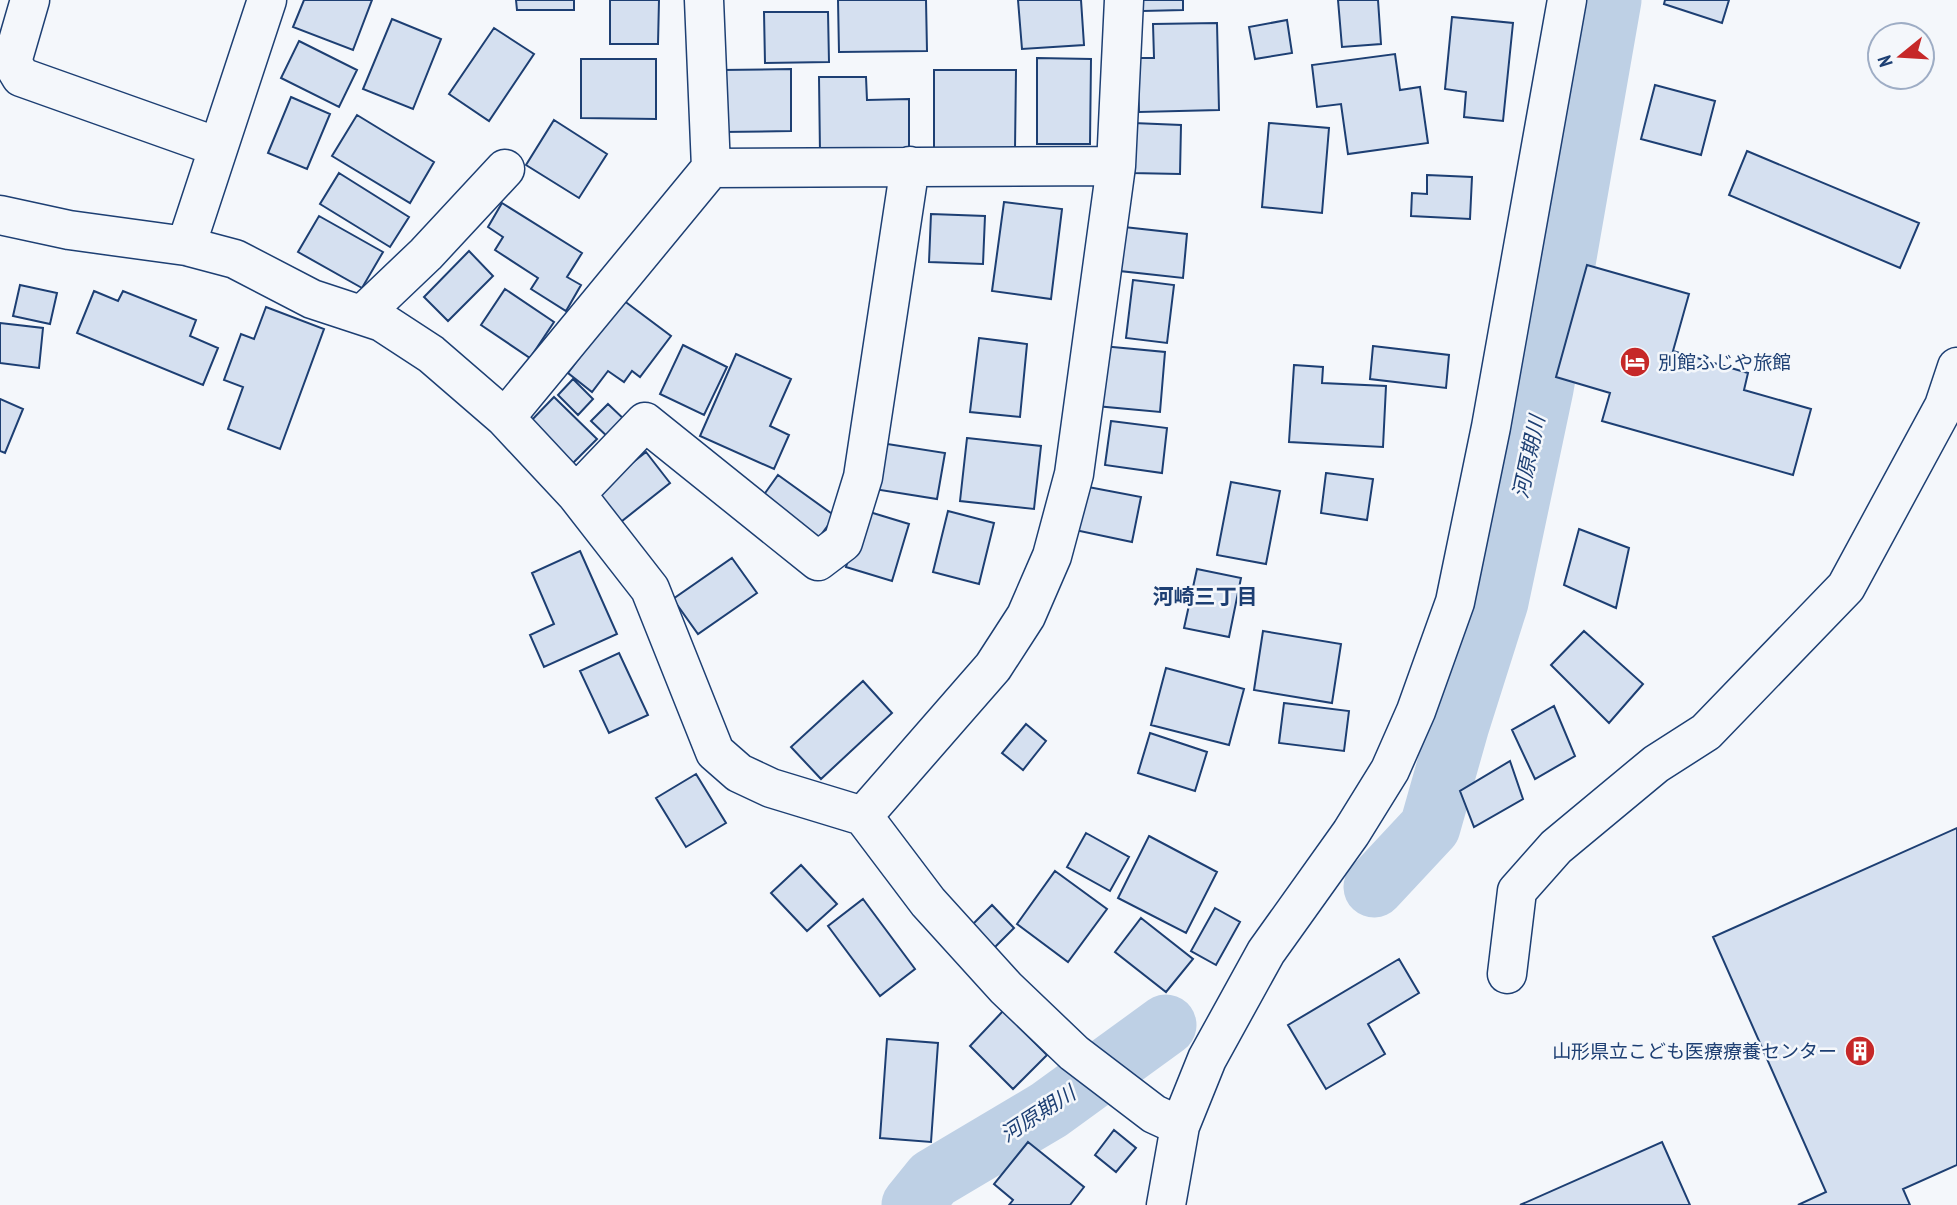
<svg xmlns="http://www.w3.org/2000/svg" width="1957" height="1205" font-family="'PT Sans Narrow','Noto Sans JP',sans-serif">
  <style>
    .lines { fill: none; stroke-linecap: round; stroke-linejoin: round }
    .river { stroke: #bed0e5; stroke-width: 61 }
    .building { fill: #d5e0f0; stroke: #1d3f73; stroke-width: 2 }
    .minor-casing { stroke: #1d3f73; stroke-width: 41 }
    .minor { stroke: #f4f7fb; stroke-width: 38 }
    .labels { text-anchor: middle; stroke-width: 5; stroke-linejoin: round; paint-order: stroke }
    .poi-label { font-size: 19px; fill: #1d3f73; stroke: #f4f7fb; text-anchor: start }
    .water-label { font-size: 21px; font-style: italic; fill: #1d3f73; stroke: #f4f7fb }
    .neighbourhood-label { font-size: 21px; font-weight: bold; fill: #1d3f73; stroke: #f4f7fb }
  </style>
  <rect width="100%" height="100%" fill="#f4f7fb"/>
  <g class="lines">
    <path class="river" d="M1374,887L1430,827L1459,725L1498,602L1543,389L1611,0
      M912,1205L933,1179L1049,1110L1166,1025"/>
  </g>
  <path class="building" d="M304,0H372L353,50L293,27Z
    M516,0H574V10H517Z
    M610,0H659L658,44H610Z
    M838,0H926L927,51L839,52Z
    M1018,0H1081L1084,45L1022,49Z
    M1143,0H1183V10L1143,11Z
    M1338,0H1378L1381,44L1342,47Z
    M1665,0H1729L1722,23L1664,4Z
    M764,12H828L829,62L765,63Z
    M1452,17L1513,23L1503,121L1464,117L1466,92L1445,89Z
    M392,19L441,39L413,109L363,89Z
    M1287,20L1292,53L1255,59L1249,27Z
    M1217,23L1219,110L1139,112L1137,58H1154L1153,24Z
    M494,28L534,54L489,121L449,94Z
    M299,41L357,70L339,107L281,78Z
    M1395,54L1400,90L1420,87L1428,143L1348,154L1341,104L1317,107L1312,65Z
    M1037,58L1091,59L1090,144H1037Z
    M581,59H656V119L581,118Z
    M791,69V131L722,132L721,70Z
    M934,70H1016L1015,149H934Z
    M819,77H866L867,100L909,99V152L820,153Z
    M1655,85L1715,101L1701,155L1641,139Z
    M291,97L330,114L307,169L268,153Z
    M357,115L434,162L410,203L332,156Z
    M554,120L607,154L579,198L526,165Z
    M1133,123L1181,125L1180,174L1131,173Z
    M1269,123L1329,128L1322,213L1262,207Z
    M1747,151L1919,223L1900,268L1729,195Z
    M339,173L409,217L390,247L320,204Z
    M1427,175L1472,177L1470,219L1411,216L1412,193L1427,194Z
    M1004,202L1062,209L1051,299L992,291Z
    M502,203L582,253L567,277L581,285L566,311L531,289L538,278L495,250L503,237L488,227Z
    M931,214L985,216L983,264L929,262Z
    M319,216L383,252L362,288L298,252Z
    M1124,227L1187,234L1183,278L1120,271Z
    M469,251L493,276L448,321L424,297Z
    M1587,265L1689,294L1673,351L1748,373L1744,390L1811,409L1793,475L1602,421L1610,393L1556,377Z
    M1133,280L1174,285L1167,343L1126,338Z
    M20,285L57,293L50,324L13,316Z
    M505,289L554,322L530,358L481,325Z
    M94,291L118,301L123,291L196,320L190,336L218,348L203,385L77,333Z
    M623,300L671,336L640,377L632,371L624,382L608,371L592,392L568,373Z
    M266,307L324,329L280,449L228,429L243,387L224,380L241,334L254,339Z
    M0,323L43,328L39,368L0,363Z
    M979,338L1027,344L1020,417L970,412Z
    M683,345L727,367L704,415L660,394Z
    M1102,346L1165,352L1160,412L1096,406Z
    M1373,346L1449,355L1446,388L1370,379Z
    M736,354L791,379L770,426L789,435L774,469L700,436Z
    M1294,365L1323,367L1322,383L1386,386L1383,447L1289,442Z
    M573,379L593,399L578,415L558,395Z
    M554,397L597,439L569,467L527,425Z
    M0,399L23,409L5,453L0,451Z
    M608,404L627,422L611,440L591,421Z
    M1111,421L1167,428L1162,473L1105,465Z
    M967,438L1041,446L1034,509L960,501Z
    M881,443L945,453L937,499L874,489Z
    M646,452L670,483L617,525L593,494Z
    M1326,473L1373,479L1367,520L1321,513Z
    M778,475L835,516L814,544L758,503Z
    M1231,482L1280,491L1266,564L1217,555Z
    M1083,486L1141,497L1132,542L1075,530Z
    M863,510L909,524L892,581L846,567Z
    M948,511L994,523L979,584L933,572Z
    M1579,529L1629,548L1616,608L1564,585Z
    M580,551L617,634L544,667L530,635L554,624L532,573Z
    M732,558L757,593L698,634L673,599Z
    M1197,569L1241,578L1229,637L1184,628Z
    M1263,631L1341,644L1332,703L1254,690Z
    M1584,631L1643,684L1609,723L1551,665Z
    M619,653L648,715L609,733L580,671Z
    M1166,668L1244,689L1229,745L1151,725Z
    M863,681L892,713L821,779L791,747Z
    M1284,703L1349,711L1344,751L1279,743Z
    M1554,706L1575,756L1535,779L1512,730Z
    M1026,724L1046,741L1023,770L1002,753Z
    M1150,733L1207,752L1195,791L1138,773Z
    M1510,761L1523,799L1474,827L1460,791Z
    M696,774L726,823L686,847L656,798Z
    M1957,828V1165L1903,1189L1910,1205H1798L1826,1192L1713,937Z
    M1086,833L1129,857L1110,891L1067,867Z
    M1149,836L1217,872L1186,933L1118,898Z
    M801,865L837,904L807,931L771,893Z
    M1055,871L1107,909L1068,962L1017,924Z
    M863,899L915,969L880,996L828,926Z
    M992,905L1014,928L988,954L966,931Z
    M1215,908L1240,922L1216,965L1191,951Z
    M1141,918L1193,959L1166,992L1115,952Z
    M1399,959L1419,993L1368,1024L1385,1054L1326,1089L1288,1025Z
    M1003,1011L1047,1055L1013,1089L970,1046Z
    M887,1039L938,1043L931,1142L880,1138Z
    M1114,1130L1136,1148L1116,1172L1095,1155Z
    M1028,1142L1084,1187L1070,1205H1009L1013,1200L994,1184Z
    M1662,1142L1690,1205H1520Z"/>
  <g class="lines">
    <g class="minor-casing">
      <path id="minor" d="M30,0L12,62L21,77L218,147
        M711,168L1116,166
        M0,215L69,230L186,246L235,259L312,299L382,322L431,354L505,418L576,494L650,589L715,752L739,773L771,788L863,816L928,902L1006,988L1074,1053L1154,1114L1180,1126
        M186,246L267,0
        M362,315L426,254L505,169
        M505,418L711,168L704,0
        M576,494L645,422L818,561L843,542L863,477L910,166
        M863,816L993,667L1026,616L1052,556L1074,474L1116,166L1124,0
        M1507,974L1517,891L1556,847L1656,764L1706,732L1846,587L1944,406L1957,367
        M1166,1205L1180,1126L1207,1059L1266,952L1351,833L1390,770L1416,711L1455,602L1491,427L1567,0"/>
    </g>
    <use href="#minor" class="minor"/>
  </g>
  <defs>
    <g id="hotel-disc" transform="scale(1.575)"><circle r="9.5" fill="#c62828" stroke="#f4f7fb"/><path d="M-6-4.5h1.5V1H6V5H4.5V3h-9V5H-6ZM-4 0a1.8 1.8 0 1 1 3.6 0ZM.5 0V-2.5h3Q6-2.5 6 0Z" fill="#fff"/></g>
    <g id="building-disc" transform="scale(1.575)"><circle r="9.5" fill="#c62828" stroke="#f4f7fb"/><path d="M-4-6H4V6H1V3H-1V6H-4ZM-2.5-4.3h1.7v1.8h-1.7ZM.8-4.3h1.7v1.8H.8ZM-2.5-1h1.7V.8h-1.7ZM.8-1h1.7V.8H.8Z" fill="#fff"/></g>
  </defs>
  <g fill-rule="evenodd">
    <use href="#hotel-disc" x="1635" y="362"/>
    <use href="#building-disc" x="1860" y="1051"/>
  </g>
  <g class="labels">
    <g class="poi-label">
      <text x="1658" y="369">別館ふじや旅館</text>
      <text x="1837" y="1058" text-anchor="end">山形県立こども医療療養センター</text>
    </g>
    <g class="water-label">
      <text transform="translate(1529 457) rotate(-78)" y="7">河原期川</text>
      <text transform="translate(1038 1114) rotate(-33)" y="7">河原期川</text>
    </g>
    <g class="neighbourhood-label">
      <text x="1205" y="604">河崎三丁目</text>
    </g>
  </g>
  <g transform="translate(1901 56) rotate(252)"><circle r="33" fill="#f4f7fb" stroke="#9eadc5" stroke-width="2"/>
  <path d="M0-5L12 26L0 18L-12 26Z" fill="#c62828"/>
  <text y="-10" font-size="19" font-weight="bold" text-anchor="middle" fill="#1d3f73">N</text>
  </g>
</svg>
